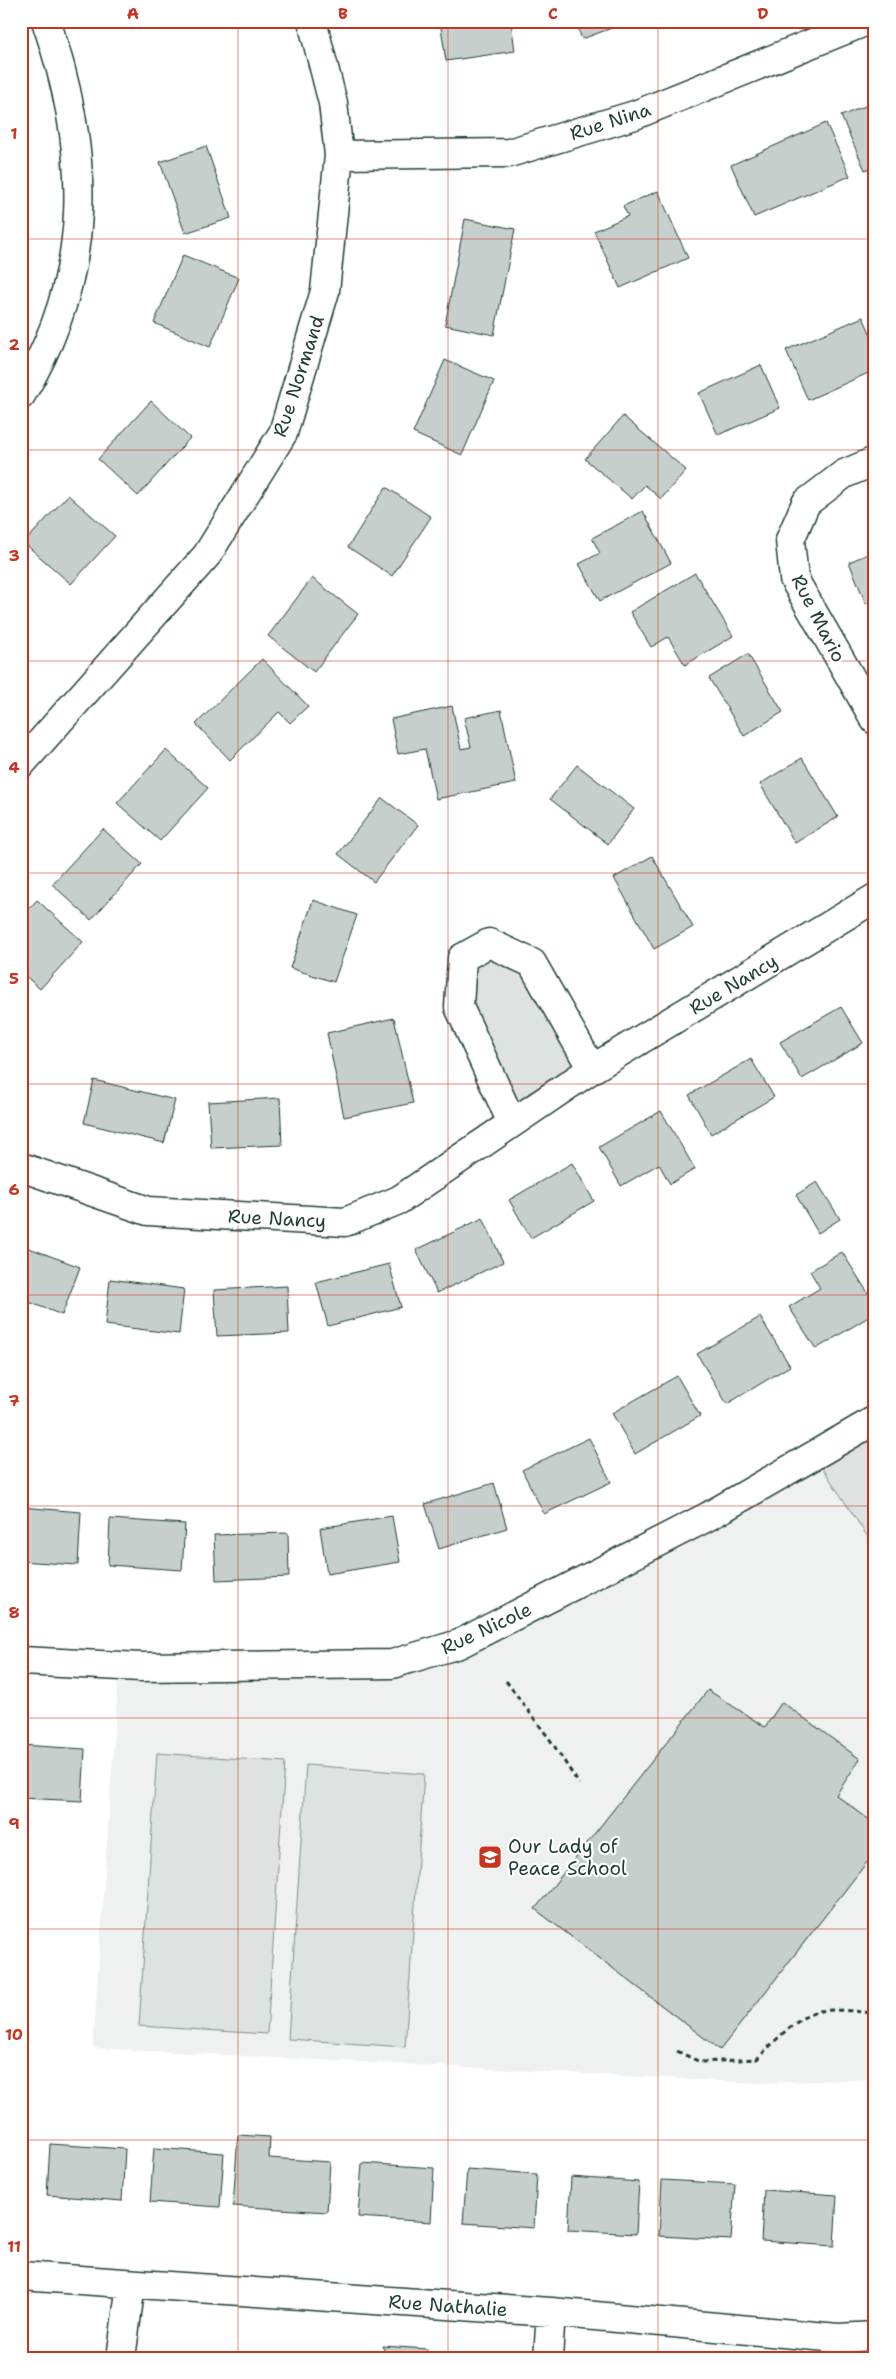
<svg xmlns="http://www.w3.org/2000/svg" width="896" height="2379" font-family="'Shantell Sans',sans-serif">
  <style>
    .built { fill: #eef1f0 }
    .green { fill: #dee3e2; stroke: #7e908b }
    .building { fill: #c7cfcc; stroke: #1f3d34 }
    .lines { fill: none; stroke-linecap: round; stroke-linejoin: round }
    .street-casing { stroke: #1f3d34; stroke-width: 31 }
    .highway-casing { stroke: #1f3d34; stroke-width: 31 }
    .path { stroke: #1f3d34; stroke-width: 3; stroke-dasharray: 5 4; stroke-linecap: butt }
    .street { stroke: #fff; stroke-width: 28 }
    .highway { stroke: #fff; stroke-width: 28 }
    .grid { fill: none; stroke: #c8321e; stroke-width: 1; stroke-opacity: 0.55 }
    .labels { text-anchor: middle; stroke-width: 4.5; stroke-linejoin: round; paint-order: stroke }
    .street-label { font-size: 19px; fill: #1f3d34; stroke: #fff }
    .poi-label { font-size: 19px; fill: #1f3d34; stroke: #fff; text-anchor: start }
    .neatline { fill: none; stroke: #c8321e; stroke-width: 2 }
    .grid-label { font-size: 16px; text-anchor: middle; font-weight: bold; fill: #c8321e }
  </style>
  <rect width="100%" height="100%" fill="#fff"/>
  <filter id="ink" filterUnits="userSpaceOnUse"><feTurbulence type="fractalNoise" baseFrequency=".02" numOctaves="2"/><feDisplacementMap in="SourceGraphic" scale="10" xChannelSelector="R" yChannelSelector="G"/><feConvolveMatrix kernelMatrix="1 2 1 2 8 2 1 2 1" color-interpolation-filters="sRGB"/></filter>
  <g filter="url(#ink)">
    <path class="built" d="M814,1455L875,1545V2079L758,2083L93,2048L119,1666L392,1664Z"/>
    <path class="green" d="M489,943L532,963L592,1069L512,1123L459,1007L462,958Z
      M875,1420V1548L814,1455Z
      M157,1753L285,1762L267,2034L139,2026Z
      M306,1765L424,1774L405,2047L288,2039Z"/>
    <path class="building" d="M440,21H511L515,51L446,61Z
      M575,21H631L582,39Z
      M875,102V166L865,170L841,116Z
      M826,123L850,176L754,217L731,165Z
      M206,146L231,218L185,233L160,162Z
      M658,191L688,258L620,288L594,231L628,216L623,206Z
      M465,219L515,229L494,335L445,325Z
      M183,255L239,278L210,347L154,323Z
      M863,317L875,344V370L808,400L786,350Z
      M445,360L494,381L462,455L413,433Z
      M761,365L780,408L718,435L699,393Z
      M151,401L190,438L138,496L98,459Z
      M623,416L686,470L661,499L645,485L632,499L585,459Z
      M386,487L431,517L392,576L348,547Z
      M68,495L115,536L71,584L24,543Z
      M643,511L671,563L600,601L579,564L600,553L592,538Z
      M875,551V600L866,604L849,562Z
      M695,573L733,636L685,665L668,637L651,647L630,612Z
      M312,578L358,614L314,672L268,636Z
      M748,654L783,712L744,736L709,678Z
      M262,659L308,706L290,723L279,712L230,760L196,724Z
      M452,706L461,749L471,747L464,718L501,710L516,783L436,799L425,749L398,754L391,719Z
      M166,750L208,788L160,841L117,803Z
      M802,758L838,817L795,843L760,784Z
      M577,765L634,809L608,844L550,799Z
      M382,798L418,825L374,882L338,854Z
      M103,829L142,864L91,920L52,884Z
      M652,856L693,927L654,949L614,878Z
      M37,900L83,942L40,989L21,972V917Z
      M313,900L357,915L334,982L290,968Z
      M875,986V999L869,989Z
      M841,1007L863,1043L802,1079L780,1042Z
      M394,1018L413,1103L344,1117L327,1033Z
      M751,1059L774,1097L711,1134L689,1095Z
      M94,1080L175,1100L164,1143L84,1123Z
      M280,1098L282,1145L211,1148L208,1102Z
      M661,1111L695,1169L670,1184L659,1164L621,1186L599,1147Z
      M572,1163L594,1201L531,1238L509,1200Z
      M817,1182L840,1219L818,1233L796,1195Z
      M483,1218L503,1262L437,1293L416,1250Z
      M21,1245L80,1267L62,1315L21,1299Z
      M842,1252L875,1304V1313L816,1349L789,1307L820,1288L810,1271Z
      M389,1264L401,1307L328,1326L316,1282Z
      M110,1279L184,1289L179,1334L105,1325Z
      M287,1286L289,1333L217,1336L214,1290Z
      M760,1317L790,1366L727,1404L697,1354Z
      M677,1376L700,1416L635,1454L612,1413Z
      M589,1438L611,1482L544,1514L522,1470Z
      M494,1483L507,1528L439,1549L425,1504Z
      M21,1507L81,1512L78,1565L21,1561Z
      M392,1516L400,1562L327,1574L320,1528Z
      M110,1519L185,1524L182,1570L108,1565Z
      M288,1533L289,1577L216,1580L214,1535Z
      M708,1690L765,1727L782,1702L860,1759L836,1795L875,1824V1852L720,2050L535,1909Z
      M21,1745L85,1749L82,1801L21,1798Z
      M238,2135L270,2137L269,2158L330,2162L327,2212L233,2206Z
      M50,2144L125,2149L122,2201L47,2195Z
      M154,2148L224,2153L220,2207L150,2202Z
      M362,2163L434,2168L431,2222L358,2217Z
      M467,2169L537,2174L534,2228L463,2223Z
      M571,2177L639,2182L636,2234L568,2230Z
      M662,2180L735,2184L731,2240L659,2236Z
      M764,2190L837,2195L834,2246L761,2241Z
      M383,2346L427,2349L428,2358H386Z"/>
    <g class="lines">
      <g class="street-casing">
        <path id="street" d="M339,155L509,153L635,115L867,21
          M875,461L844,474L806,503L790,540L794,579L875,720
          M21,764L207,555L283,433L325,291L339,155L333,103L312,21
          M512,1123L459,1007L462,958L489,943L532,963L592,1069
          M21,1167L148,1211L345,1222L399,1200L592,1069L875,898
          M21,1661L141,1667L392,1664L459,1644L709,1516L875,1420
          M21,2276L551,2312L838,2338L875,2336
          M121,2358L131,2284
          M548,2358L551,2312"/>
      </g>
      <g class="highway-casing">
        <path id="highway" d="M21,395C95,274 91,151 46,21"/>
      </g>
      <path class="path" d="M506,1681L551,1741L579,1784
        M677,2051L700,2062L757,2059C773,2043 789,2025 810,2014C823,2007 860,2011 875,2014"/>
      <use href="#street" class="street"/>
      <use href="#highway" class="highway"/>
    </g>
  </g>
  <path class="grid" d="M238,21V2358M448,21V2358M658,21V2358M21,239H875M21,450H875M21,661H875M21,873H875M21,1084H875M21,1295H875M21,1506H875M21,1718H875M21,1929H875M21,2140H875"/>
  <defs>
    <g id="school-square" transform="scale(1.25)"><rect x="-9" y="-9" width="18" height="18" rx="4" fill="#c8321e" stroke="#fff"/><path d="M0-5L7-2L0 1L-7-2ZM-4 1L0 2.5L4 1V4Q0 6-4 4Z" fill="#fff"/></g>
  </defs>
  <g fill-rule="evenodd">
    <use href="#school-square" x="490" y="1857"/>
  </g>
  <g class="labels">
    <g class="street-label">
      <text transform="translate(610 121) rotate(-18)" y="7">Rue Nina</text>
      <text transform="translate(298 376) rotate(-72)" y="7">Rue Normand</text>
      <text transform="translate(819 618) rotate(63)" y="7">Rue Mario</text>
      <text transform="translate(733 984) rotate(-31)" y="7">Rue Nancy</text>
      <text transform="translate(277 1218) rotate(3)" y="7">Rue Nancy</text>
      <text transform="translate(486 1628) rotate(-25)" y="7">Rue Nicole</text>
      <text transform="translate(448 2305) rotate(4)" y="7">Rue Nathalie</text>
    </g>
    <g class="poi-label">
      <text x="508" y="1853">Our Lady of<tspan x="508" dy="22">Peace School</tspan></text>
    </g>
  </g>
  <rect width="896" height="2379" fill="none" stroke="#fff" stroke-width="55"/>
  <rect x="28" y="28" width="840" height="2324" class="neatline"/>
  <g class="grid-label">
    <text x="133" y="19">A</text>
    <text x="343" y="19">B</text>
    <text x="553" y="19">C</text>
    <text x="763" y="19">D</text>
    <text x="14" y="139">1</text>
    <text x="14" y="350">2</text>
    <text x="14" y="561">3</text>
    <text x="14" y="773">4</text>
    <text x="14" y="984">5</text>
    <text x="14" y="1195">6</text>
    <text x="14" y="1406">7</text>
    <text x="14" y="1618">8</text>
    <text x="14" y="1829">9</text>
    <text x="14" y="2040">10</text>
    <text x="14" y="2252">11</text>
  </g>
</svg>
